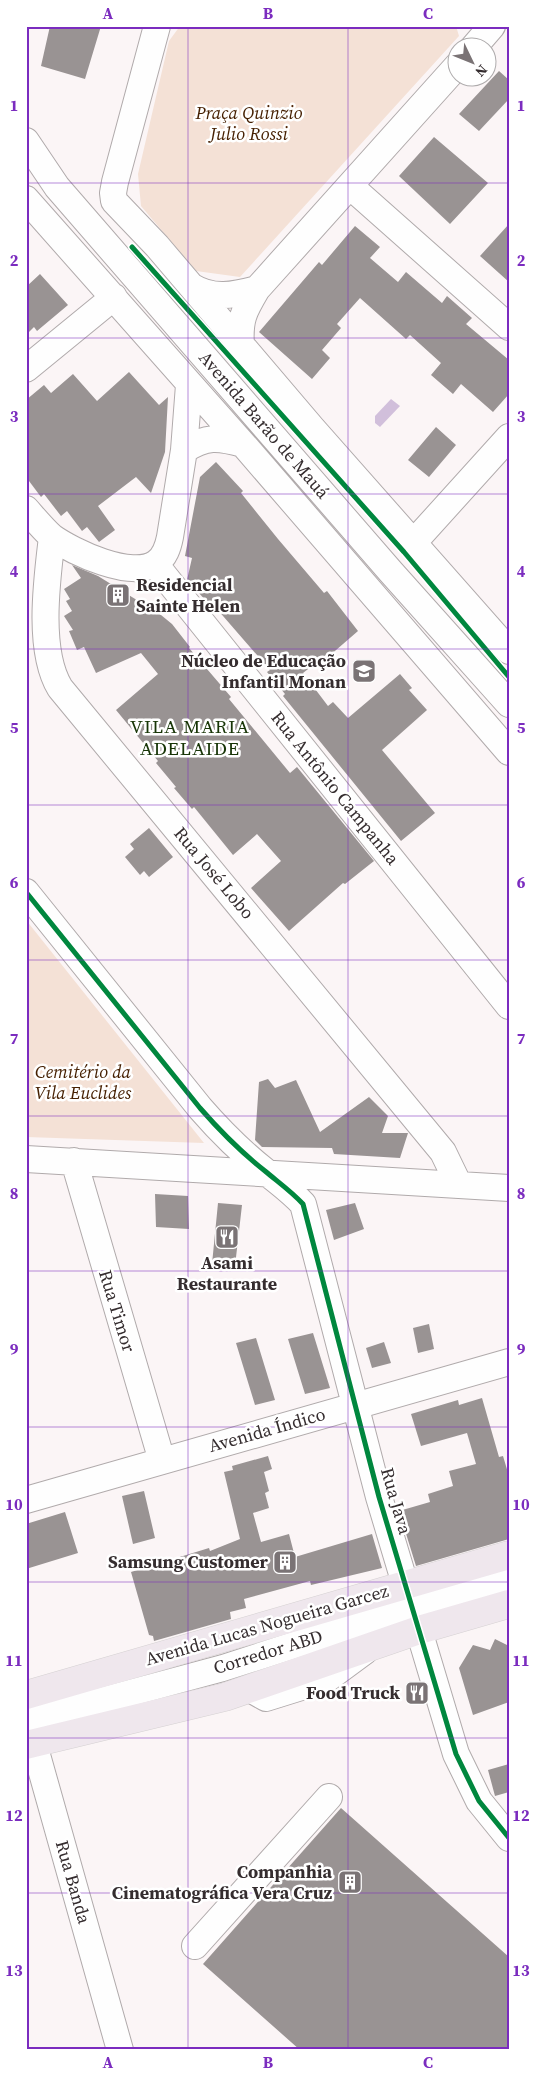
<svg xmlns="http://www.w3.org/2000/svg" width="535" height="2076" font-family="'Source Serif 4',serif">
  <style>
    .green { fill: #f4e1d6 }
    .water { fill: #d1bfdb }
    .building { fill: #999393 }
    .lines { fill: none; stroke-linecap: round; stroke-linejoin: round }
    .minor-casing { stroke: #b0aaab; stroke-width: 28 }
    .major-casing { stroke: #d5d1d2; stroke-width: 29 }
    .minor { stroke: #fefefe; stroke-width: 26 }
    .major { stroke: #efe7ed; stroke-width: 28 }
    .cycleway-casing { stroke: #fff; stroke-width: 8 }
    .cycleway { stroke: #00873e; stroke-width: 5 }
    .grid { fill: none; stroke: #7b2cbf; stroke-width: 1; stroke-opacity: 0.55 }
    .labels { text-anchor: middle; stroke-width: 5; stroke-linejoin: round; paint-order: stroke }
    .park-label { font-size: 18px; font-style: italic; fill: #451f00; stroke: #fff }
    .street-label { font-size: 18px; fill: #352d2f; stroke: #fff }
    .poi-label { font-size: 18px; font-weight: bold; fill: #352d2f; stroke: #fff; text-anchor: end }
    .neighbourhood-label { font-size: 19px; letter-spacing: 1px; fill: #173506; stroke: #fff }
    .neatline { fill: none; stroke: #7b2cbf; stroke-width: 2 }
    .grid-label { font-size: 16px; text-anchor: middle; font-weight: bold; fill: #7b2cbf }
  </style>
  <rect width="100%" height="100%" fill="#fbf5f6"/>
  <path class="green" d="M180,26H456L459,36L240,277L196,271L141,206L138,174L169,41Z
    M26,920L204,1143L26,1137Z"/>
  <path class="water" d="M391,399L400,406L380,427L375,423V416Z"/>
  <path class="building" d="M50,26H101L85,79L41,66Z
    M499,71L509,80V99L479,131L459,114Z
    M434,137L488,183L450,224L399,176Z
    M509,224V282L480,256Z
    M355,226L380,247L370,258L398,282L406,272L442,303L447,296L472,318L466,324L509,360V394L493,412L461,384L453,394L431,375L441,363L410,335L406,339L360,298L337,324L341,328L322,350L330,358L312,379L259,332L319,262L322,265Z
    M40,274L68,305L37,331L34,327L26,335V287Z
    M129,372L159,405L168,397L165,452L151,493L136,477L98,506L115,530L99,542L87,527L82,531L67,511L61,516L44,494L41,497L26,477V400L44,385L51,393L73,374L97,401Z
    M436,427L456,445L429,477L408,460Z
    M216,462L243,491L241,493L278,539L324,593L327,591L358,631L328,657L326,655L303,673L328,706L333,702L348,718L400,674L412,688L409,690L427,710L382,750L435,813L401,841L283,696L285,694L267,672L270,670L210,601L208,603L187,580L192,558L185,556L200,477Z
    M72,565L98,576L161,615L172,624L190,647L189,648L231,697L229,699L290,773L297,767L374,861L345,884L343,883L289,931L251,888L281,861L257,834L233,855L194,807L192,809L174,788L176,787L156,763L158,761L116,710L158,674L141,653L96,673L84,647L77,650L69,631L73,630L64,616L72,611L66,601L70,599L64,589L81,578Z
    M149,828L173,857L149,877L144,871L140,875L125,857L134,849L130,844Z
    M268,1079L275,1088L296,1080L320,1132L369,1097L388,1116L382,1133H408L400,1158L334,1154L332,1148L262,1147L255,1140L259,1082Z
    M155,1194L188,1196L189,1229L156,1227Z
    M218,1203L242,1205L235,1266L212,1264Z
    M355,1203L364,1229L334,1240L326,1210Z
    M429,1324L434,1349L418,1353L413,1328Z
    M313,1333L330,1388L305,1394L288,1339Z
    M256,1338L275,1400L255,1405L236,1343Z
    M384,1342L391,1363L372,1368L366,1348Z
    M482,1398L499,1457L503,1456L509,1476V1539L416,1566L399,1511L430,1502L428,1494L453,1486L449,1471L476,1464L467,1433L421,1446L411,1414L458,1400L459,1405Z
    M268,1456L272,1469L264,1472L269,1491L265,1493L269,1508L253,1513L261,1542L289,1534L295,1557L372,1534L382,1568L311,1585L310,1581L244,1599L246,1608L230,1612L231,1619L154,1641L153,1636L149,1635L131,1572L209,1548L210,1551L240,1539L224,1472L233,1470L232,1466Z
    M144,1491L155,1538L133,1544L122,1496Z
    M65,1512L78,1553L26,1569V1524Z
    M495,1639L509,1646V1702L473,1715L459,1668L473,1645L490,1650Z
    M509,1764V1792L495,1796L488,1770Z
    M341,1808L509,1957V2050H300L203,1964Z"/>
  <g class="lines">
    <g class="minor-casing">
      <path id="minor" d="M157,26L115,182L113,193L114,201L157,246L312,428L509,651
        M473,48L492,26
        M26,141L57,187L391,572L509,704
        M350,186L509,327
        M26,199L243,444L509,752
        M191,286C213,300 234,295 257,289
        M241,346C239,319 244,311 257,289L458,65
        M26,369L114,297
        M184,450C207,436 217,437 243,444
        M26,509C34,518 43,529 52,537C73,552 132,580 156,563C165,557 168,547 170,537L184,450L189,385
        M52,537C47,579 37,650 60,688L443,1152L458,1183
        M414,542L509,437
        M155,564L509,1006
        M26,892L200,1108C220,1131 241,1152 265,1171C278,1182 291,1191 303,1204L379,1497L456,1754L479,1801L509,1838
        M26,1159L509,1188
        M74,1161L162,1461
        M26,1500L509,1362
        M250,1689L266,1698L327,1679L365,1651
        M26,1721L223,1668L412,1607L509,1579
        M28,1723L120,2050
        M195,1946L329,1797"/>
    </g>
    <g class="major-casing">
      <path id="major" d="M26,1695L509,1555
        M26,1745L225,1697L419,1630L509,1604"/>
    </g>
    <use href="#minor" class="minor"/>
    <use href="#major" class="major"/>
    <g class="cycleway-casing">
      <path id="cycleway" d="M132,247L404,552L509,677
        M26,892L200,1108C220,1131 241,1152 265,1171C278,1182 291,1191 303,1204L379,1497L456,1754L479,1801L509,1838"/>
    </g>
    <use href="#cycleway" class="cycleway"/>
  </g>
  <path class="grid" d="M188,26V2050M348,26V2050M26,183H509M26,338H509M26,494H509M26,649H509M26,805H509M26,960H509M26,1116H509M26,1271H509M26,1427H509M26,1582H509M26,1738H509M26,1893H509"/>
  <defs>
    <g id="building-square" transform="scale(1.25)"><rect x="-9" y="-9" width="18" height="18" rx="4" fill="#7a7375" stroke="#fff"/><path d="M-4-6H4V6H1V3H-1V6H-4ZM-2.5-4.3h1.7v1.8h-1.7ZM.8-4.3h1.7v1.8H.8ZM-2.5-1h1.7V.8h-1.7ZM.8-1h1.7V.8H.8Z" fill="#fff"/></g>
    <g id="school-square" transform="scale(1.25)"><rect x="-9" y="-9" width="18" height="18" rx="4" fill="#7a7375" stroke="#fff"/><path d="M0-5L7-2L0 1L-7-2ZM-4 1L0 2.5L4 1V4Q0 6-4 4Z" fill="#fff"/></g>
    <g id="restaurant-square" transform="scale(1.25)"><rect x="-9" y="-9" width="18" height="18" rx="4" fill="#7a7375" stroke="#fff"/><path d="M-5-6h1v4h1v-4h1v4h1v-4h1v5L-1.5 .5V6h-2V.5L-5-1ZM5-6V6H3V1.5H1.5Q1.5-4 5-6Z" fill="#fff"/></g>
  </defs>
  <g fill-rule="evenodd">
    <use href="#building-square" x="118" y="595"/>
    <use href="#school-square" x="364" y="671"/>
    <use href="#restaurant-square" x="227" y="1237"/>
    <use href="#building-square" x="285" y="1562"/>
    <use href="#restaurant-square" x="417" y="1693"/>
    <use href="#building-square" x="350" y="1882"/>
  </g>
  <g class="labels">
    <g class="park-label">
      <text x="249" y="119">Praça Quinzio<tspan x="249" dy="21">Julio Rossi</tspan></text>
      <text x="83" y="1078">Cemitério da<tspan x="83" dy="21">Vila Euclides</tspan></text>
    </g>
    <g class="street-label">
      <text transform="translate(264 425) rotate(49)" y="6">Avenida Barão de Mauá</text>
      <text transform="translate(335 788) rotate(51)" y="6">Rua Antônio Campanha</text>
      <text transform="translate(214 873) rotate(50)" y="6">Rua José Lobo</text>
      <text transform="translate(117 1311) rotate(73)" y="6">Rua Timor</text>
      <text transform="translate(267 1430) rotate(-16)" y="6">Avenida Índico</text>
      <text transform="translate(396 1501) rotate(74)" y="6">Rua Java</text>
      <text transform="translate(267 1625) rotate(-16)" y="6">Avenida Lucas Nogueira Garcez</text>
      <text transform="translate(268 1652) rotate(-17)" y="6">Corredor ABD</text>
      <text transform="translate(73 1882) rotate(74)" y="6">Rua Banda</text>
    </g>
    <g class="poi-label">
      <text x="136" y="591" text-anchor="start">Residencial<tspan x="136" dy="21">Sainte Helen</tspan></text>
      <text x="346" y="667">Núcleo de Educação<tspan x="346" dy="21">Infantil Monan</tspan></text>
      <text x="227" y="1269" text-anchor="middle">Asami<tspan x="227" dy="21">Restaurante</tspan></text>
      <text x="268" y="1568">Samsung Customer</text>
      <text x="400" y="1699">Food Truck</text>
      <text x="332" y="1878">Companhia<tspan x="332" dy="21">Cinematográfica Vera Cruz</tspan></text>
    </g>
    <g class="neighbourhood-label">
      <text x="190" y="733">VILA MARIA<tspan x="190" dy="22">ADELAIDE</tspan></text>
    </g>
  </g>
  <rect width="535" height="2076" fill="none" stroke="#ffffff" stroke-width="55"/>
  <g transform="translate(472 62) rotate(133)"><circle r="24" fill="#ffffff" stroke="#aeabac"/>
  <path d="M0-4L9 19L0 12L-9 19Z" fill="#7a7375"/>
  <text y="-8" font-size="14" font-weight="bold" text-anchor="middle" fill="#352d2f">N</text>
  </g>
  <rect x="28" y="28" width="480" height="2020" class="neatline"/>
  <g class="grid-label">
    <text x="108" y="19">A</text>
    <text x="268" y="19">B</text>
    <text x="428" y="19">C</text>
    <text x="14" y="111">1</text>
    <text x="521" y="111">1</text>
    <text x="14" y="266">2</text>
    <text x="521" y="266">2</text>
    <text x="14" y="422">3</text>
    <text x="521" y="422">3</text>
    <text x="14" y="577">4</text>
    <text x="521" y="577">4</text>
    <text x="14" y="733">5</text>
    <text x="521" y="733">5</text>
    <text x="14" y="888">6</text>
    <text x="521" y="888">6</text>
    <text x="14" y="1044">7</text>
    <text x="521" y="1044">7</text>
    <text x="14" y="1199">8</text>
    <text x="521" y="1199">8</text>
    <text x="14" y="1355">9</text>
    <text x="521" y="1355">9</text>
    <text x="14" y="1510">10</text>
    <text x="521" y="1510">10</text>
    <text x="14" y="1666">11</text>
    <text x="521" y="1666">11</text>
    <text x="14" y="1821">12</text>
    <text x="521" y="1821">12</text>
    <text x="14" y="1976">13</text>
    <text x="521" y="1976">13</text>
    <text x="108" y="2068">A</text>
    <text x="268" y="2068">B</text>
    <text x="428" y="2068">C</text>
  </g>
</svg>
